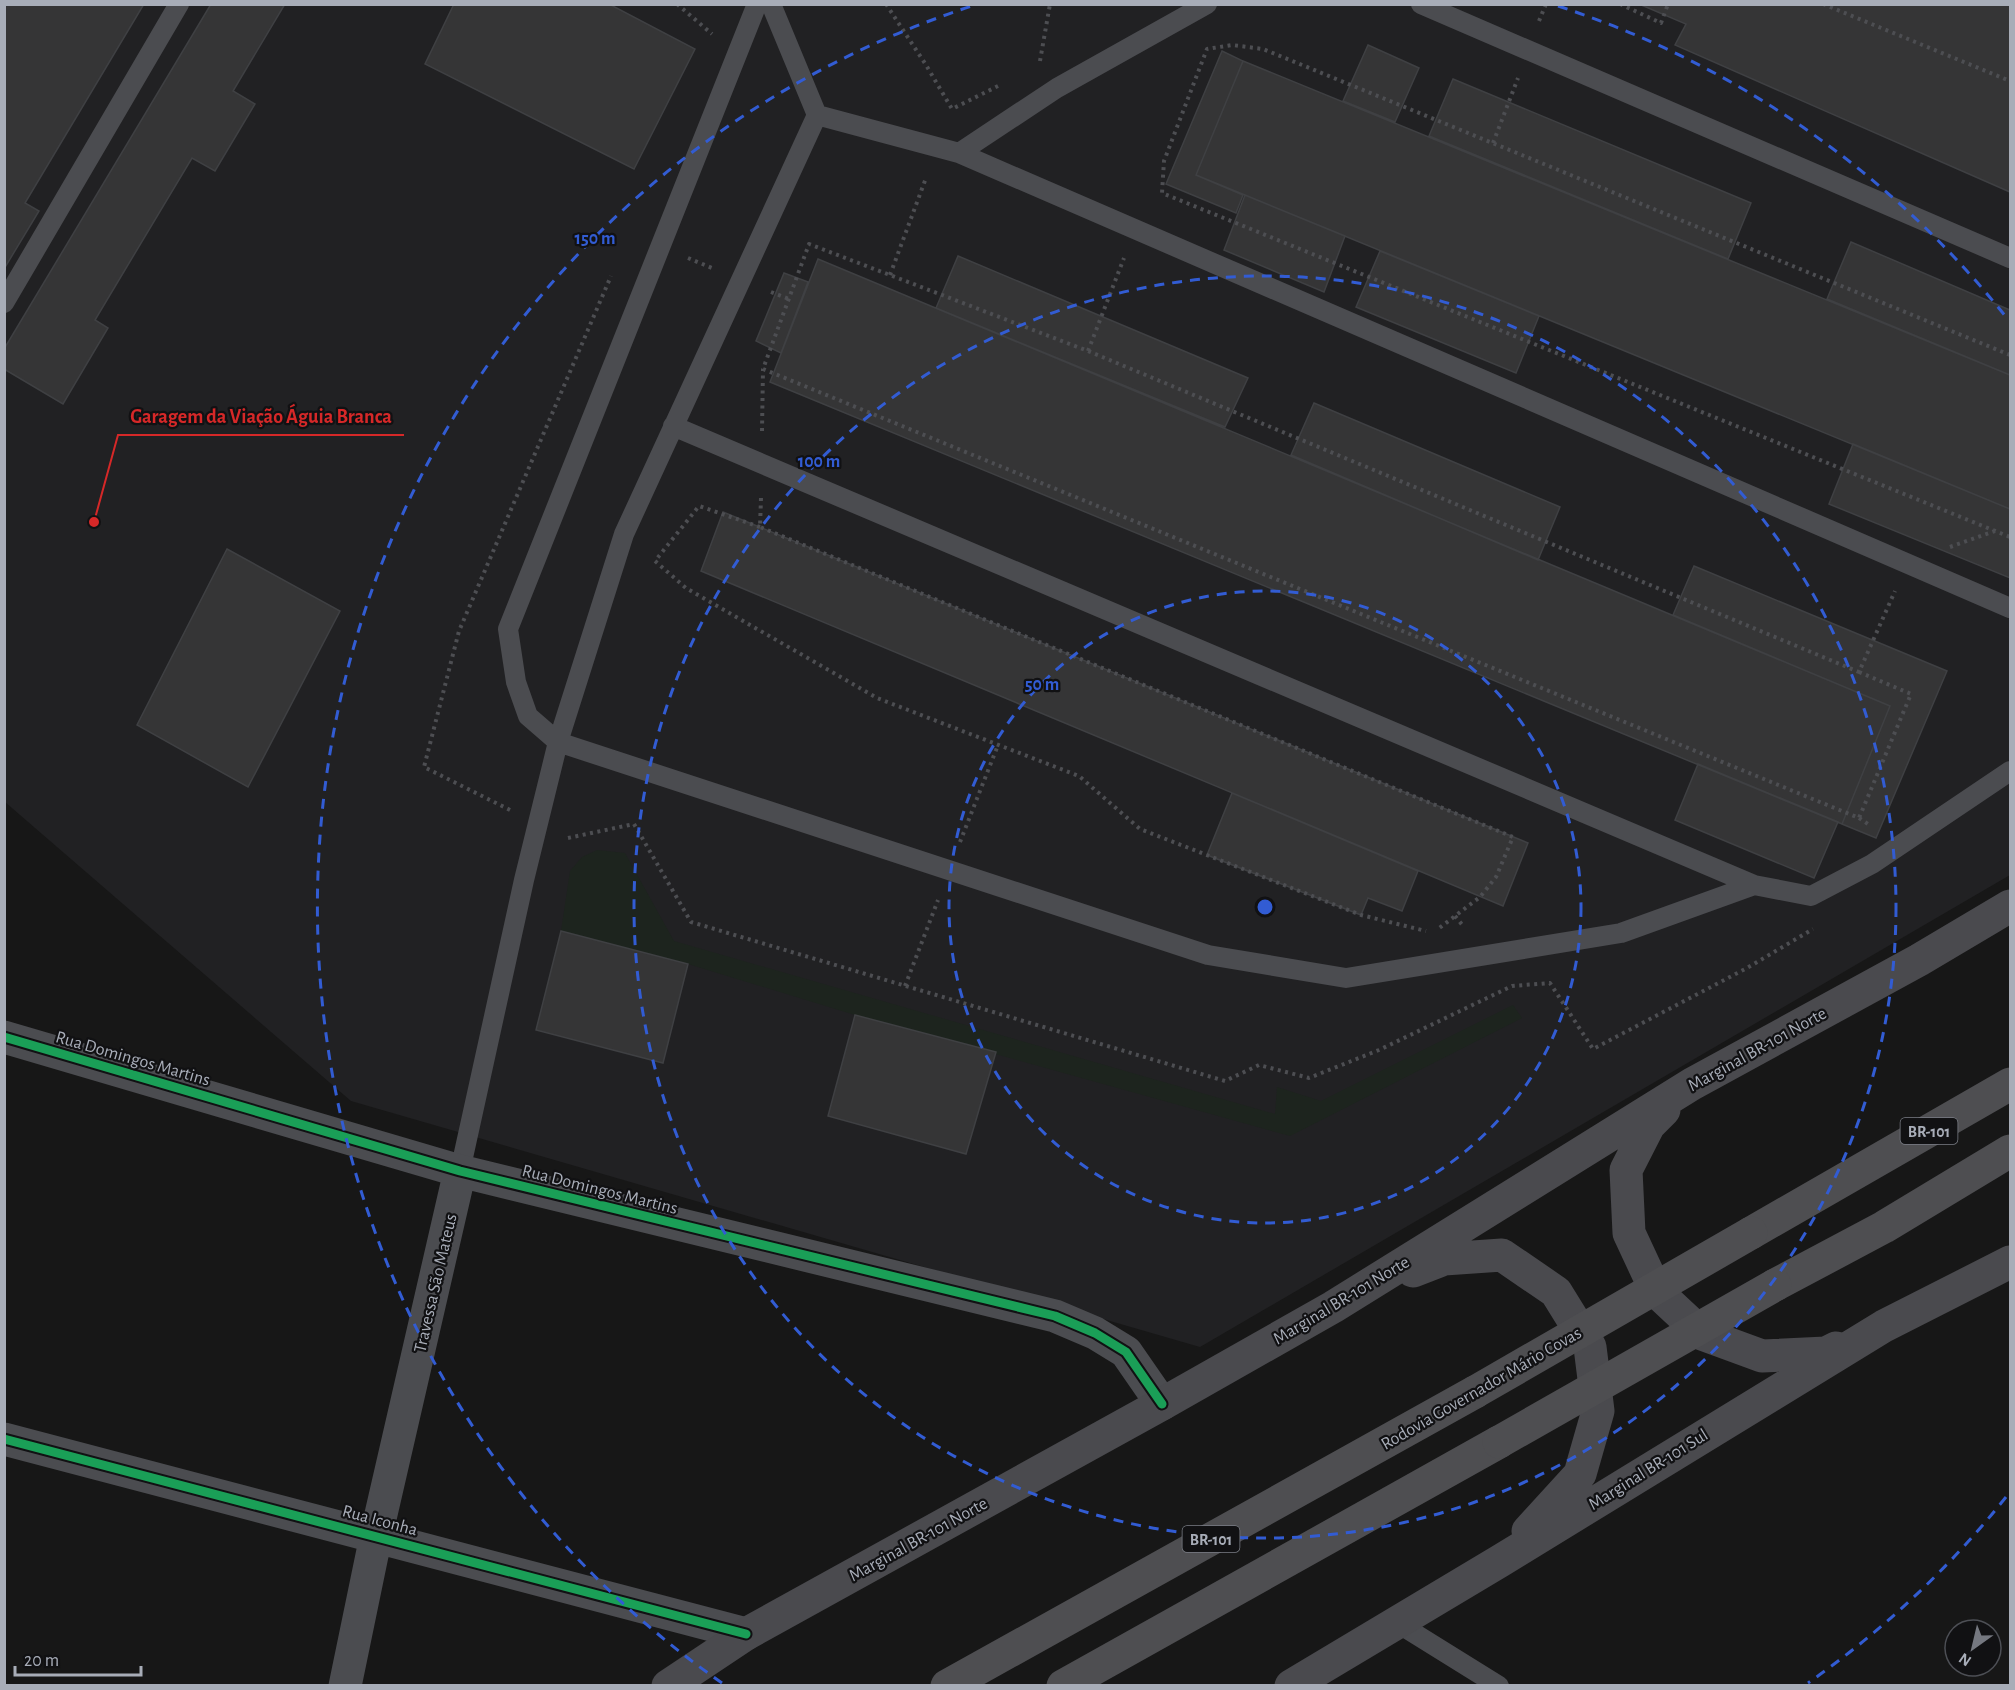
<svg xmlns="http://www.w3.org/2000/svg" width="2015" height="1690" font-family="'Alegreya Sans',sans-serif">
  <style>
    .built { fill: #212123 }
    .green { fill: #1d241e }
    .building { fill: #353536; stroke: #3f4043; stroke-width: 1.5 }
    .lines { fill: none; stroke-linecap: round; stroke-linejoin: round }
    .path { stroke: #4d4e52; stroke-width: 4; stroke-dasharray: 3 4.5; stroke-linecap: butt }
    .lane { stroke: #4b4c50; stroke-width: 20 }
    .street { stroke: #4b4c50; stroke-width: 33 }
    .secondary { stroke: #4a4a4e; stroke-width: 33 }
    .highway { stroke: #4e4e51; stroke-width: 33 }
    .highway-bridge { stroke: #4e4e51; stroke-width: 33 }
    .cycleway-casing { stroke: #111113; stroke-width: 13 }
    .cycleway { stroke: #1a9f57; stroke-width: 9 }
    .ring { fill: none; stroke: #325cd3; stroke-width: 3; stroke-dasharray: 10 8 }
    .labels { text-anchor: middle; stroke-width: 4.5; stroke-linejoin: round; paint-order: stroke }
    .shield { fill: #111113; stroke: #7b7e86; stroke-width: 1.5 }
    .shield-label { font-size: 16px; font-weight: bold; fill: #a8adb8 }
    .street-label { font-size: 18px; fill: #a8adb8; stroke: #111113 }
    .centre { fill: #325cd3; stroke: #111113; stroke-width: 3 }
    .ring-label { font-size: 18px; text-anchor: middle; font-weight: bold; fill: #325cd3; stroke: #111113; stroke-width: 4.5; stroke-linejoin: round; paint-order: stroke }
    .leader { fill: none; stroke: #d62828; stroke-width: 2 }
    .callout-dot { fill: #d62828; stroke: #111113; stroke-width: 2 }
    .callout-label { font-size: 20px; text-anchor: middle; font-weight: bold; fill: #d62828; stroke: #111113; stroke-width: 4.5; stroke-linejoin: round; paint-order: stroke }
  </style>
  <rect width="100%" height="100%" fill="#171717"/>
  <path class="built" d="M4,5H2010V875L1200,1347L351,1101L5,802Z"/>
  <path class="green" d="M597,850L625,853L674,941L1275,1114L1277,1087L1321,1101L1513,1005L1522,1018L1290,1136L855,1015L688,964L561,931L570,871L582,857Z"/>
  <path class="building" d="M4,4H144L25,203L39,211L4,269Z
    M211,4H285L233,91L255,104L215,171L192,158L95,320L108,328L63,404L4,369V349Z
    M454,4H609L695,49L634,169L425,64Z
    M1639,4H2010V192L1675,45L1686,24Z
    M1368,45L1419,68L1395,122L1343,101Z
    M1222,51L1243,61L1196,175L1243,195L1236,213L1166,184Z
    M1243,61L2010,375V509L1196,175Z
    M1453,79L1751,203L1728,259L1429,136Z
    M1245,195L1345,236L1324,292L1224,250Z
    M1851,242L2010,310V375L1827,299Z
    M1380,251L1539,316L1516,373L1356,307Z
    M958,256L1248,378L1225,427L936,308Z
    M818,259L1890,706L1842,824L770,382Z
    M784,273L808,282L781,353L756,341Z
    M1314,403L1560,507L1538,560L1291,455Z
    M1853,444L2010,509V578L1829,504Z
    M723,512L1528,843L1503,906L701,571Z
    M227,549L340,611L248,787L137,725Z
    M1694,566L1947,671L1876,838L1842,824L1890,706L1673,615Z
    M1698,764L1838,822L1814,878L1675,820Z
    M1232,793L1418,871L1402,911L1368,898L1361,915L1207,855Z
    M561,931L688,964L663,1063L536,1030Z
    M855,1015L996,1052L966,1154L828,1116Z"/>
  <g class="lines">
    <path class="path" d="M677,4L712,34
      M886,4L926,65L952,109L998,86
      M1620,4L1661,23L1668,4
      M1823,4L2010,81
      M1539,21L1546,4
      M1040,61L1050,4
      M1493,143L1518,78
      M688,258L712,268
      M890,275L926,178
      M771,292L789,299
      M1088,351L1124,258
      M2010,355L1263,49L1232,45L1207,49L1164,161L1162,193L2010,537
      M762,431L763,369
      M761,498L760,527L1513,837L1496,877L1480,897L1438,929
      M760,527L699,506L655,561L686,588L877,698L1079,776L1140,829L1361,915L1426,931
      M1950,547L1995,531
      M1859,672L1911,694L1859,818L763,369L809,244L1088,351L1859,672L1895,591
      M510,810L424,767L459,631L611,276
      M1859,818L1871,826
      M568,838L634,824L691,922L1225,1081L1259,1065L1309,1078L1379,1050L1512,986L1550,983L1593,1049L1747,968L1813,929
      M960,842L998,745
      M1455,916L1464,927
      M905,986L938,900"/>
    <path class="lane" d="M757,4L508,629L516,682L528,716L558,742L1208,955L1346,978L1621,933L1754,885
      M1421,4L2010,258
      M817,115L959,153L2010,608
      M959,153L1057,88L1207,4
      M4,303L179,4
      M673,426L1754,885L1811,896L1872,864L2010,771
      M460,1171L524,880L558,742L624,534L817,115L771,4
      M1396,1622L1499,1686"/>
    <path class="street" d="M4,1037L460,1171L1055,1316L1095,1333L1126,1352L1162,1404
      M4,1439L746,1634
      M345,1686L376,1536L460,1171"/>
    <path class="secondary" d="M1664,1110L1649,1125L1626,1170L1629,1233L1656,1291L1702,1334L1762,1356L1826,1353L1836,1348
      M1413,1271L1444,1259L1502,1255L1556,1292L1590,1347L1598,1411L1580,1474L1528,1531
      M668,1686L746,1634L1162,1404L1333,1307L1692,1084L1919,960L2010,906
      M1291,1686L1500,1561L1884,1326L2010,1262"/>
    <path class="highway" d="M1751,1233L2010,1084
      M1775,1285L1884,1227L2010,1151
      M947,1686L1475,1392
      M1063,1686L1499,1442"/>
    <path class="highway-bridge" d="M1475,1392L1751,1233
      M1499,1442L1775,1285"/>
    <g class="cycleway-casing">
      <path id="cycleway" d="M4,1037L460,1171L1055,1316L1095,1333L1126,1352L1162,1404
        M4,1439L746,1634"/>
    </g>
    <use href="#cycleway" class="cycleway"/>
  </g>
  <g class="ring">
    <circle cx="1265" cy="907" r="316"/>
    <circle cx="1265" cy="907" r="631"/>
    <path d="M2006 1497A947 947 0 0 1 1808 1683M722 1683A947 947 0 0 1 972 6M1558 6A947 947 0 0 1 2006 317"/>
  </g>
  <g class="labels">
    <g class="shield">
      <rect x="1900.5" y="1118" width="57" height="26" rx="4.5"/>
      <rect x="1182.5" y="1526" width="57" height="26" rx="4.5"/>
    </g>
    <g class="shield-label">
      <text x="1929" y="1137">BR-101</text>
      <text x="1211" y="1545">BR-101</text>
    </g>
    <g class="street-label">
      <text transform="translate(1757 1049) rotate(-29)" y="6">Marginal BR-101 Norte</text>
      <text transform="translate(133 1058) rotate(16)" y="6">Rua Domingos Martins</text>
      <text transform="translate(600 1189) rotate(14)" y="6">Rua Domingos Martins</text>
      <text transform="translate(435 1283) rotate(-77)" y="6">Travessa São Mateus</text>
      <text transform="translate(1341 1300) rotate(-31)" y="6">Marginal BR-101 Norte</text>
      <text transform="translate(1481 1388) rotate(-30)" y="6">Rodovia Governador Mário Covas</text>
      <text transform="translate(1648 1469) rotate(-32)" y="6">Marginal BR-101 Sul</text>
      <text transform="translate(380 1520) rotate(15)" y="6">Rua Iconha</text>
      <text transform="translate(918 1539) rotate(-29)" y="6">Marginal BR-101 Norte</text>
    </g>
  </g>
  <circle cx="1265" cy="907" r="9" class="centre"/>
  <g class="ring-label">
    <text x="595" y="244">150 m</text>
    <text x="819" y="467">100 m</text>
    <text x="1042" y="690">50 m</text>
  </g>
  <path class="leader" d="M94 522L118 435H404"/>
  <circle class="callout-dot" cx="94" cy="522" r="6"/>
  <g class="callout-label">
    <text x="261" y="423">Garagem da Viação Águia Branca</text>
  </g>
  <rect width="2015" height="1690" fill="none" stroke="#a8adb8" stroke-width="12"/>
  <g transform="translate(1973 1648) rotate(214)"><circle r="28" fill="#111113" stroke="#4d4f55" stroke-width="1.5"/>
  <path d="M0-4.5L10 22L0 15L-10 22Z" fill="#757880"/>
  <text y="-9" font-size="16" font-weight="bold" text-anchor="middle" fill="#a8adb8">N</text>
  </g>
  <path d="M15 1666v9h126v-9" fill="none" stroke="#a8adb8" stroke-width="3"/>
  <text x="24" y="1666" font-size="18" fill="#a8adb8" stroke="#111113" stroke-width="4.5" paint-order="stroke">20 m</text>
</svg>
